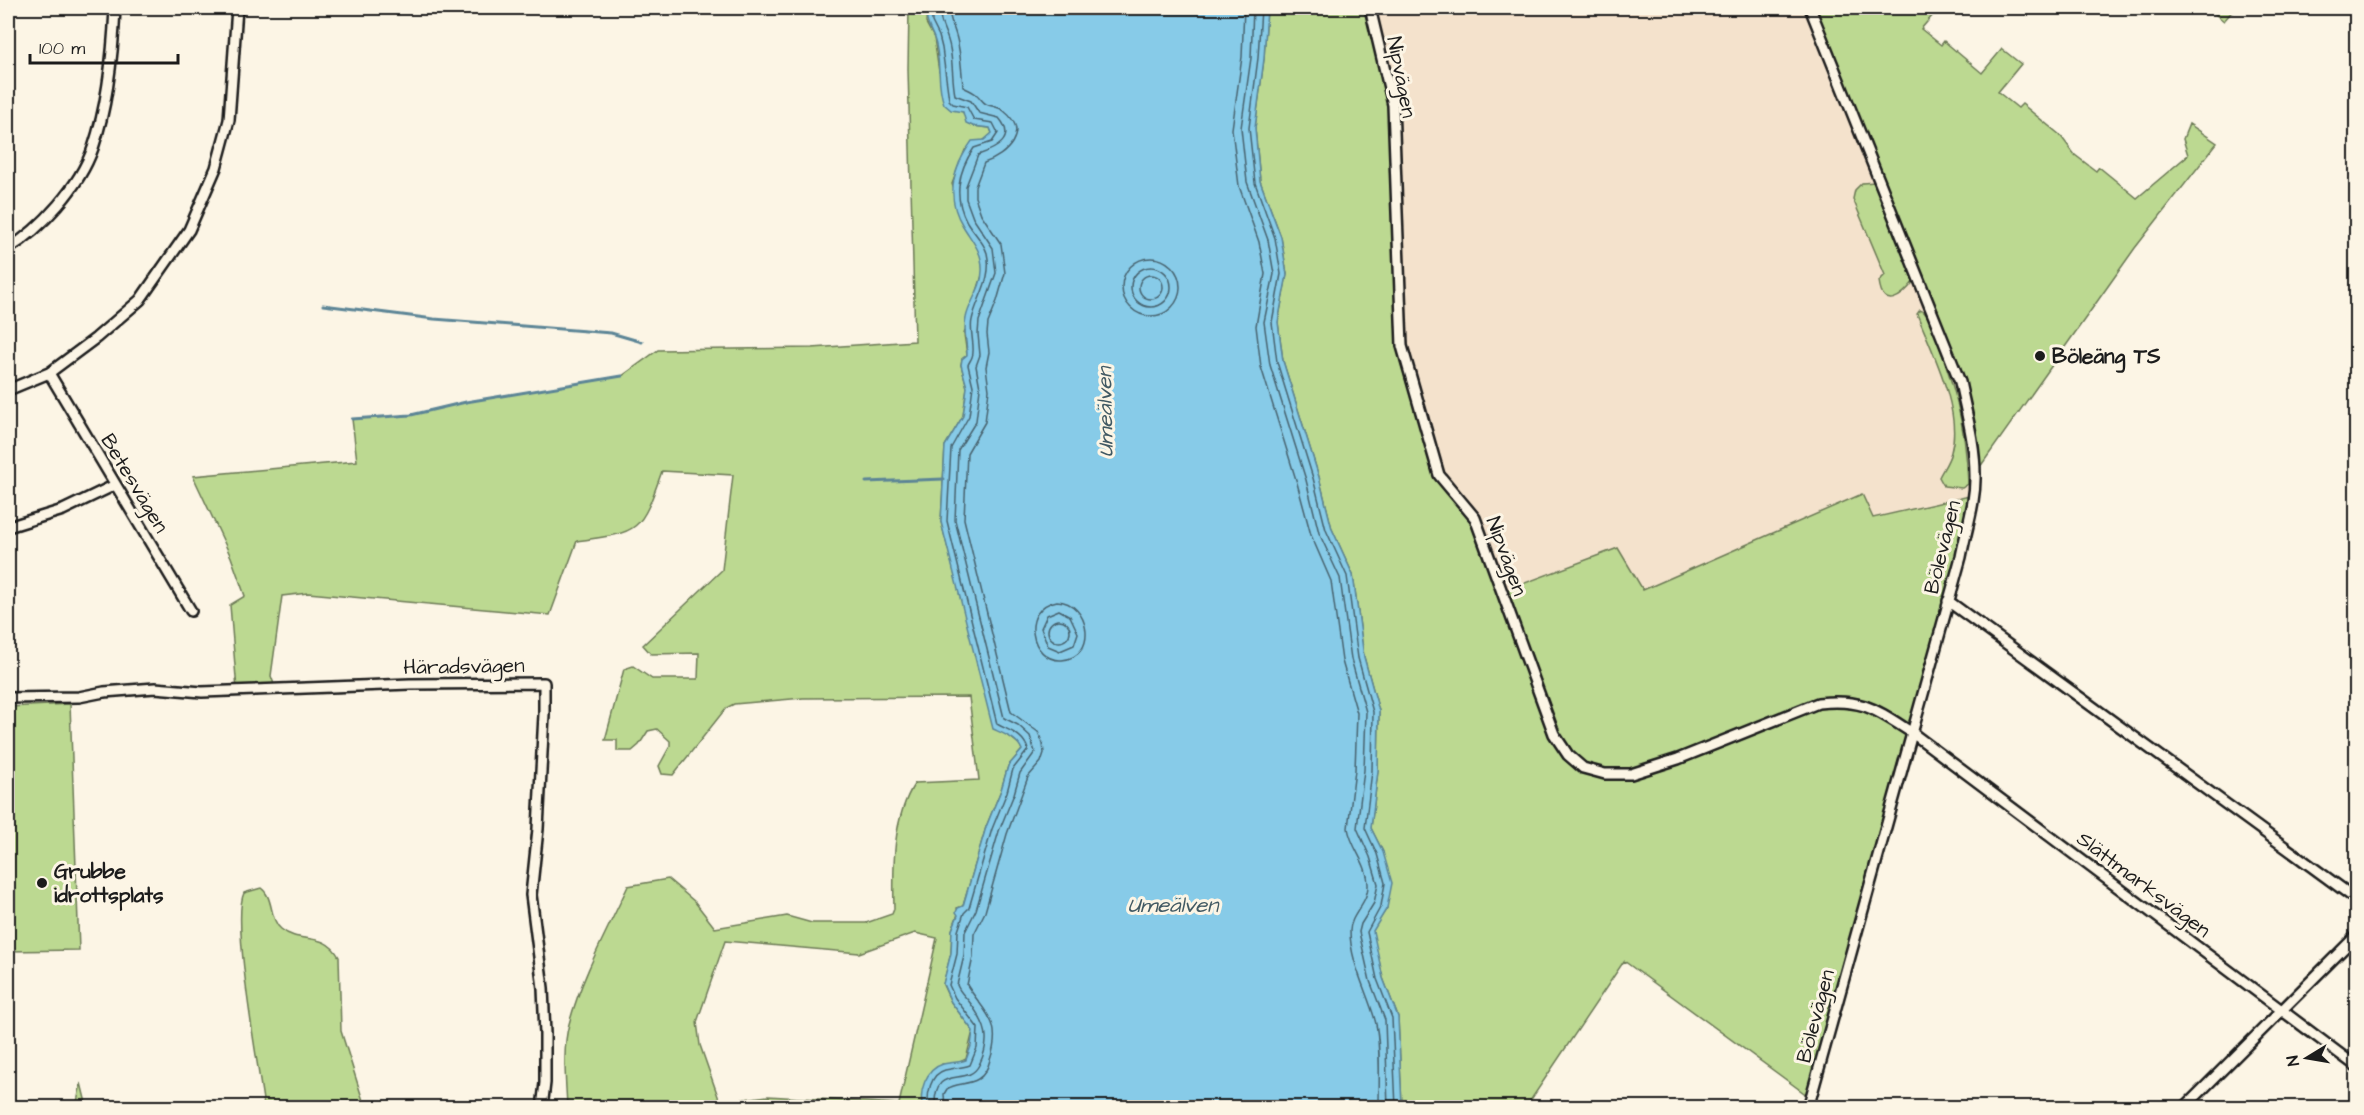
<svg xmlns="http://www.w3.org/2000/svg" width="2364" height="1115" font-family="'Architects Daughter',sans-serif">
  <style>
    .built { fill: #f4e2cc }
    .green { fill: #bcd991; stroke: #6c7a56; stroke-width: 1.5; fill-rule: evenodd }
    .water { fill: #87cbe8; stroke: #5c8596; stroke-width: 1.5 }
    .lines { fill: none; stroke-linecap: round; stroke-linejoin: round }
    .shore { stroke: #47626e; stroke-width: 1.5 }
    .stream { stroke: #5c8596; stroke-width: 3 }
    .street-casing { stroke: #1c1c1c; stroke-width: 14 }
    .street { stroke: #fcf5e5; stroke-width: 9 }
    .poi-dot { fill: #1c1c1c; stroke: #fcf5e5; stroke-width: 2 }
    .labels { text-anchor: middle; stroke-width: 6; stroke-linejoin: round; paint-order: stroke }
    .street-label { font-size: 21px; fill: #1c1c1c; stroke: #fcf5e5 }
    .poi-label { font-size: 21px; font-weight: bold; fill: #1c1c1c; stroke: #fcf5e5; text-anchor: start }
    .water-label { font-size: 22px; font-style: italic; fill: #415963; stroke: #fcf5e5 }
  </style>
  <rect width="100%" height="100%" fill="#fcf5e5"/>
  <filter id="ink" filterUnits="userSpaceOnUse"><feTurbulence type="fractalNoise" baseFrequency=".0167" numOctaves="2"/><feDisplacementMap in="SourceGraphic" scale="12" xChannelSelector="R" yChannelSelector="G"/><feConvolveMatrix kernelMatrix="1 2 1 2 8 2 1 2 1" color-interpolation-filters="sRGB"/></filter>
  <g filter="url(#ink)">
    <path class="built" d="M1370,8H1810L1960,382L1972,439L1974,495L1872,518L1861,495L1643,590L1618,548L1501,592L1439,475L1402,346Z"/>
    <path class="green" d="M909,8H927L926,23L934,38L939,72L959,110L963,112L967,123L973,126L990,128L992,133L990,137L965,150L952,184L973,241L981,253L983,272L964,334L967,355L962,359L961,365L967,387L963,416L945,446L941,522L957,583L1009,736L1020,745L1022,750L1008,766L1001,790L986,827L963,906L957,908L958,914L952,930L951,953L943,985L951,1002L973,1031L966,1059L956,1064H942L921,1103L923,1107H567C566,1081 562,1050 569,1024C582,976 607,931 628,886L668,879L695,902L715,928L787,916L812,923H866L892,914L894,909C893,868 892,818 915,783L979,780L969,697L803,698L734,704L726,708L673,775L662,774L659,766L670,746V741L657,729L648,731L639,745L632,751H617V740H605L624,669L633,666L652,679H698L699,653L651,654L643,645L722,570L733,475L662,471C640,533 641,532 577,541L550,615L308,593L282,596L271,676L274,684L281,688L237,690L230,605L245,596L231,557L193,476L357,461L352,419L411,415L466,402L622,376L658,350L812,348L915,341L908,69ZM915,933L937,938L899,1104L768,1096L720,1102L700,1045L697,1022L725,941L859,953Z
      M1267,8H1370L1393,105L1402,346L1439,475L1475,518L1501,592L1618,548L1643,590L1862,494L1873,518L1974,495L1811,1098L1624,961L1526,1107H1402L1398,1017L1383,978L1372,931L1387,908L1383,852L1371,828L1378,771L1379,711L1364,657L1353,575L1332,529L1319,477L1283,361L1278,322L1287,274L1281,237L1260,181L1255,128L1264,59Z
      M1810,8H1939L1921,29L1941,45L1944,41L1982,73L2002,49L2021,64L1998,92L2018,108L2022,104L2060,135L2075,155L2096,171L2099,167L2137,198L2188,155L2183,139L2189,124L2217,143L2135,248L1975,474L1960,382Z
      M2207,8H2235L2224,21Z
      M1875,182L1914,281C1902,297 1883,312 1879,281L1885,275L1853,199L1855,190L1862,183Z
      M1920,310L1924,312L1930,320C1952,379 1966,420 1968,484L1962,488L1944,486L1939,477C1943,469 1949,461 1951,452C1963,412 1932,351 1917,314Z
      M70,704L79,950L8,951V707Z
      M261,888C274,897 269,919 281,929C300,945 324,930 339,957L341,1031L365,1107H264C259,1070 231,919 244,893Z
      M81,1083L87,1107H76Z"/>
    <path class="water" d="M927,8H1267L1264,59L1255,128L1260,181L1281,237L1287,275L1278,322L1283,361L1319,477L1332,529L1353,575L1364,657L1379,711L1378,771L1371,828L1383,852L1392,883L1387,908L1373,931L1383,978L1398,1017L1402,1107H923C918,1092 926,1069 943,1064C951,1062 958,1063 966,1060L971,1046L973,1031L951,1002L943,984L951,953L952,930L958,915L956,912L958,908L963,906L986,827L1001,790L1008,766L1022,750C1017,738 1004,734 993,729L941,522L945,446L963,416L967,387L961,365L962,359L967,355C967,342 963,331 966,318C969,302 982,288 982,271C983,252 972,241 963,226C945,197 953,167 972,141L984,140L992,133L990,128L973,126L966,123L963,112L951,110L944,104C936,83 942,59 934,38C929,26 925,22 927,8Z"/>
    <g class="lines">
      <path class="shore" d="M1244,8L1242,57L1232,129L1239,186L1259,242L1265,274L1256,326L1261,367L1297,483L1311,535L1331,581L1342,661L1357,713L1355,770L1348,828C1351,848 1368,864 1368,884C1369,903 1350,914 1350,931C1350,962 1367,991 1375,1020C1381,1040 1379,1085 1379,1108
        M1253,8L1251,58L1241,128L1247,182L1268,240L1274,274L1264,322L1270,365L1306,480L1319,533L1340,578L1351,659L1366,712L1364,770L1357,828L1370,857L1378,884L1374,903L1361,924L1359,932L1370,981L1385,1020L1388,1108
        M1261,8L1258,58L1249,128L1255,183L1275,238L1281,274L1272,322L1277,362L1313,478L1326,530L1347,576L1358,658L1373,712L1372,771L1365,828L1377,854L1385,883L1381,906L1367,932L1377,979L1392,1018L1396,1108
        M1122 287a29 29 0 1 1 58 0a29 29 0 1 1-58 0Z
        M1131 287a20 20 0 1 1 40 0a20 20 0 1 1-40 0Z
        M1139 287a12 12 0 1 1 24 0a12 12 0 1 1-24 0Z
        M1057,601C1090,602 1099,657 1062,660C1030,662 1019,608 1057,601Z
        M1059,610L1070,616L1078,633L1074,645L1060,651L1048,646L1041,628L1047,615Z
        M1048 631a11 11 0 1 1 22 0a11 11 0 1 1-22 0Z
        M928,1108C927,1094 930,1074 945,1070C954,1068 961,1068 970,1065L977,1048L978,1028L955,998L949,985L957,954L958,931L964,913L969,908L992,829L1007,792L1013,769L1028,750C1024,734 1009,731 997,724L947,521L951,448L969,416L973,386L968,365C969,362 971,360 972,357C976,349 969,331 972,320C977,297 993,279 987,253C984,242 973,232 967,222C953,197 958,171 974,148L992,142L998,133L993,123L974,120L967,107L953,104L949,100L942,48L939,36L932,22V8
        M935,1108C933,1061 967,1089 979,1065C992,1039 986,1025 971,1004C966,997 960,993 957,985L964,956L965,932L976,910L999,831L1014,794L1020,773L1035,752L1030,736L1018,725L1004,718L955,520L958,450L976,421L980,388L976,366L980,355L978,334L979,321L996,273L993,248L973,218L966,199V186L978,155C996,149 1017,139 999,118L979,113L971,101L955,95C952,80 953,63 950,48C947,31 939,26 940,8
        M945,1108L944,1094L947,1089C955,1083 968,1085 978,1079C985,1075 988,1068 990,1060C1003,1021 985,1014 967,985L973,957L974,934L985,912L1007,834L1028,777L1041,762L1044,753L1043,744L1038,732L1011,712L964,519L967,453L985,422L989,390L986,367L989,352L987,334L988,323L997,301L1005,273L1001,244L981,214L975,197V187L984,163C1006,156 1031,132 1004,111C998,106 992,107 986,104C982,102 980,97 976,94C972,91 967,89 963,87C962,73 961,58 958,44C956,30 949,21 949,8"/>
      <path class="stream" d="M323,305L434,319L611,333L642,342
        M352,419L411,415L466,402L622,376
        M866,482L944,479"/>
      <g class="street-casing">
        <path id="street" d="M1370,8L1393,105L1402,346L1439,475L1475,518L1554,734L1568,755L1583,768L1605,774H1631L1678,759L1818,703C1862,698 1875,709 1911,732L2356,1066
          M8,249C41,229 80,186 93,148C108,104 113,54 115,8
          M49,373L191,611
          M8,390L49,373L96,338L140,300L189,230L216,168L229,120L237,8
          M8,527L63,510L115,485
          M1948,601L2356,899
          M8,698L79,697L104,692L155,688L202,692L410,684L544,683V714L538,829L531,895L543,988L545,1034V1083L542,1108
          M1808,1108L1961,557C1966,530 1976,502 1975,474C1975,443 1966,412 1960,382L1810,8
          M2184,1108L2356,936"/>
      </g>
      <use href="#street" class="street"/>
    </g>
  </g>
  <g class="poi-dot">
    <circle cx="2040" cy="356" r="6"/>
    <circle cx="42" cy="883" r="6"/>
  </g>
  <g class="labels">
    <g class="street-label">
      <text transform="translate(1402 77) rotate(79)" y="7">Nipvägen</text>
      <text transform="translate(135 483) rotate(59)" y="7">Betesvägen</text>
      <text transform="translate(1942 547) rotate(-76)" y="7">Bölevägen</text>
      <text transform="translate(1507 556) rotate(70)" y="7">Nipvägen</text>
      <text transform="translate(464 666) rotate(-1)" y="7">Häradsvägen</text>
      <text transform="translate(2144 884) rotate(37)" y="7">Slättmarksvägen</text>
      <text transform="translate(1815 1016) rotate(-75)" y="7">Bölevägen</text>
    </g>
    <g class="poi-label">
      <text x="2052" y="363">Böleäng TS</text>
      <text x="54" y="878">Grubbe<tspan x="54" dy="24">idrottsplats</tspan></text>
    </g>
    <g class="water-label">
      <text transform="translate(1104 412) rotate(-91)" y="8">Umeälven</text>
      <text x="1173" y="912">Umeälven</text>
    </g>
  </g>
  <rect width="2364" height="1115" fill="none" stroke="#fcf5e5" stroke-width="30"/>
  <rect x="15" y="15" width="2334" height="1085" fill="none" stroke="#1c1c1c" stroke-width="2" filter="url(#ink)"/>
  <g transform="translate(2307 1058) rotate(259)" stroke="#fcf5e5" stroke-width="4.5" paint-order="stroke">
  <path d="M0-4.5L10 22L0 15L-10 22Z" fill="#1c1c1c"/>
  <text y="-9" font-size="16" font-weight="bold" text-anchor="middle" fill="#1c1c1c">N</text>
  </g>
  <path d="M30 54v9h148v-9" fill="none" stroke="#1c1c1c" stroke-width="3"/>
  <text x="39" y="54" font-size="18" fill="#1c1c1c" stroke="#fcf5e5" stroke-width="4.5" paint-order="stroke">100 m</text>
</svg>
